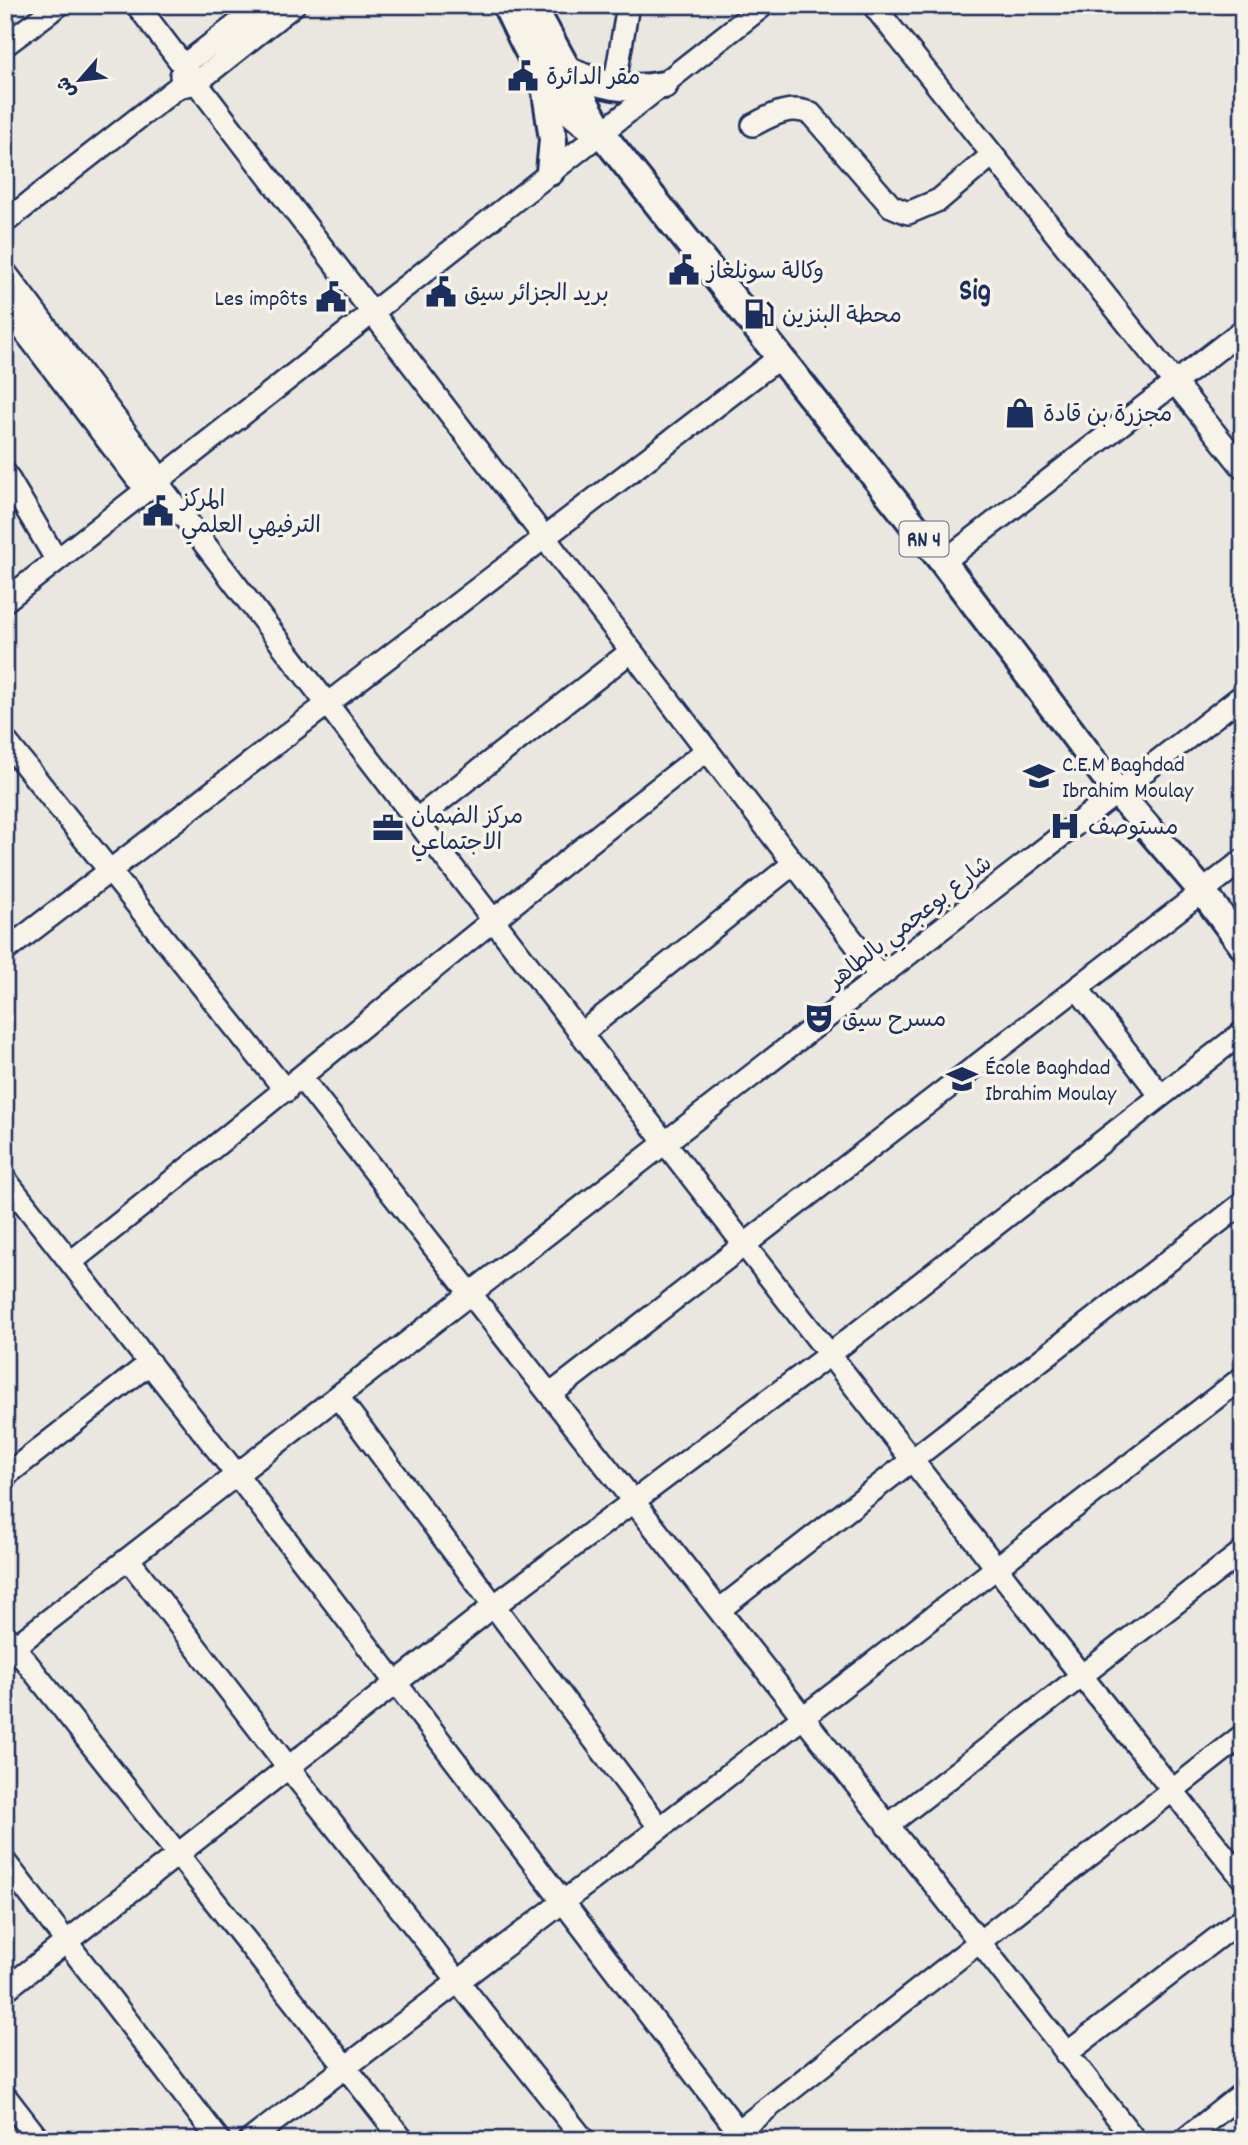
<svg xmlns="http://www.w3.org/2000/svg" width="1248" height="2145" font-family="Dekko,'Playpen Sans Arabic',sans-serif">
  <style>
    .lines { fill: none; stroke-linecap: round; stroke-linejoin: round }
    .minor-casing { stroke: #1b2f5e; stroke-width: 26 }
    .major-casing { stroke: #1b2f5e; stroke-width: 32 }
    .minor { stroke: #f7f3e8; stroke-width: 21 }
    .major { stroke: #f7f3e8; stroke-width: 26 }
    .labels { text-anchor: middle; stroke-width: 7; stroke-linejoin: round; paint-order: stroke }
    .shield { fill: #f7f3e8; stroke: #5d6a87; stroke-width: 2 }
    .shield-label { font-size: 21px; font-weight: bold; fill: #1b2f5e }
    .poi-label { font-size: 23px; fill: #1b2f5e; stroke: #f7f3e8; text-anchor: start }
    .street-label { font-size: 23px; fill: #1b2f5e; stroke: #f7f3e8 }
    .district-label { font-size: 30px; font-weight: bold; fill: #1b2f5e; stroke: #f7f3e8 }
  </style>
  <rect width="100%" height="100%" fill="#eae7e0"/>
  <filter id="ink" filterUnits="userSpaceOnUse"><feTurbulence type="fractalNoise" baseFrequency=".0143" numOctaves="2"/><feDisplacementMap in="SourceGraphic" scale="14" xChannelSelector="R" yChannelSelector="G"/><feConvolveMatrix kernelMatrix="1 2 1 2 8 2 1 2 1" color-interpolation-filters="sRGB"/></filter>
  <g filter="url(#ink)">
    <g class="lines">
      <g class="minor-casing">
        <path id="minor" d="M137,5L880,976
          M873,5L1243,468
          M5,45L59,5
          M181,76L184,65L262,5
          M614,88L628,5
          M753,125C772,115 791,104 811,114L891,206L908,213L939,200L991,156
          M5,222L178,87L196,83L294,5
          M5,272L152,467L158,483C516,951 875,1418 1243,1879
          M5,306L137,479L158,483
          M5,473L56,559
          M943,562L1243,330
          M5,601L764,5
          M5,740L286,1091
          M417,819L630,652
          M5,951L780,357
          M1077,988L1161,1096
          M582,1033L793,864
          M302,1079L1135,2140
          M5,1179L237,1475L745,2140
          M71,1262C284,1093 492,917 707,750
          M551,1394L1243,860
          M338,1397L660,1828
          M5,1476L150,1363
          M129,1560L288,1767L584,2140
          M719,1610L1243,1203
          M5,1635L403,2140
          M5,1654L1243,695
          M887,1826L1243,1551
          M5,1862L219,2140
          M5,1990L495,1605L830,1354L1243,1032
          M1066,2054L1243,1918
          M5,2096L39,2140
          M250,2140L660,1828L1243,1377
          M727,2140L1243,1735
          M1184,2140L1243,2093"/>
      </g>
      <g class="major-casing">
        <path id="major" d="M506,5C528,50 549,103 594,129
          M532,5L602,134L943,562L1117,792L1203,892L1243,946
          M564,68C598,86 627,92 664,85
          M545,85L553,140L550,172"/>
      </g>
      <use href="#minor" class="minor"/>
      <use href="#major" class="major"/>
    </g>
  </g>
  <defs>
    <g id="civic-bare" transform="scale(2.415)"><path d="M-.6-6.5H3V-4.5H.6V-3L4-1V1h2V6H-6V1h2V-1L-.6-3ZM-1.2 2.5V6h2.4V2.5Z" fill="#1b2f5e" stroke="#f7f3e8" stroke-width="2.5" paint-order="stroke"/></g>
    <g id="fuel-bare" transform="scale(2.415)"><path d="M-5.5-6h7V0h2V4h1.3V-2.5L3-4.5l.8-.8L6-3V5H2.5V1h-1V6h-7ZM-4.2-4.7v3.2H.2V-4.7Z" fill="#1b2f5e" stroke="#f7f3e8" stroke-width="2.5" paint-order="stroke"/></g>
    <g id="shop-bare" transform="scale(2.415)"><path d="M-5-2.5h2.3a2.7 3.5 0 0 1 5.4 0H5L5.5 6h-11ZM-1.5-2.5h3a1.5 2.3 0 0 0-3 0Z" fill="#1b2f5e" stroke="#f7f3e8" stroke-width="2.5" paint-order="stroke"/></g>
    <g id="school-bare" transform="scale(2.415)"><path d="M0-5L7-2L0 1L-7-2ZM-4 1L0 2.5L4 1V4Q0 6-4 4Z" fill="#1b2f5e" stroke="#f7f3e8" stroke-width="2.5" paint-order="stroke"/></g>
    <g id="hospital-bare" transform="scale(2.415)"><path d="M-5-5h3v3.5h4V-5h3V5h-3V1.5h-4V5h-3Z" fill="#1b2f5e" stroke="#f7f3e8" stroke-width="2.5" paint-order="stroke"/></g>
    <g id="office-bare" transform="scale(2.415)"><path d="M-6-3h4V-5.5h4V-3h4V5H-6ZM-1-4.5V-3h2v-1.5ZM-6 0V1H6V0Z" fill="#1b2f5e" stroke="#f7f3e8" stroke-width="2.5" paint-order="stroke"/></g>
    <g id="theatre-bare" transform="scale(2.415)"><path d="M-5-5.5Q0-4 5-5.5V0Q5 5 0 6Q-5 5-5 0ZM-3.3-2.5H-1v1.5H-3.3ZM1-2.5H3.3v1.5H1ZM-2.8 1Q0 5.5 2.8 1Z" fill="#1b2f5e" stroke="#f7f3e8" stroke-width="2.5" paint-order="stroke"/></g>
  </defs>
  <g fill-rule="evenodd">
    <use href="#civic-bare" x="523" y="76"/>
    <use href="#civic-bare" x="684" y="270"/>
    <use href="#civic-bare" x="441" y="292"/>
    <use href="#civic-bare" x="331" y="297"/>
    <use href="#fuel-bare" x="759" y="314"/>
    <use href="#shop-bare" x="1020" y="413"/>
    <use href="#civic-bare" x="158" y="511"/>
    <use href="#school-bare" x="1039" y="776"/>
    <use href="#hospital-bare" x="1065" y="826"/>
    <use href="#office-bare" x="388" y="828"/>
    <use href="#theatre-bare" x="819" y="1018"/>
    <use href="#school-bare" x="962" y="1079"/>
  </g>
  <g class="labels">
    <rect class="shield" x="899.5" y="521.5" width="49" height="35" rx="5"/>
    <g class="shield-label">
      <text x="924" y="546">RN 4</text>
    </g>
    <g class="poi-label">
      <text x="546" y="84">مقر الدائرة</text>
      <text x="707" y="278">وكالة سونلغاز</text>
      <text x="464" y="300">بريد الجزائر سيق</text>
      <text x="308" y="305" text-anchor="end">Les impôts</text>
      <text x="782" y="322">محطة البنزين</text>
      <text x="1043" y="421">مجزرة بن قادة</text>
      <text x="181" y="506">المركز<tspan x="181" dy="26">الترفيهي العلمي</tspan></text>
      <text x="1062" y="771">C.E.M Baghdad<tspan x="1062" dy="26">Ibrahim Moulay</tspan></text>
      <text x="411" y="823">مركز الضمان<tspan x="411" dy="26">الاجتماعي</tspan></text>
      <text x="1088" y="834">مستوصف</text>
      <text x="842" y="1026">مسرح سيق</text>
      <text x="985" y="1074">École Baghdad<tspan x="985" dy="26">Ibrahim Moulay</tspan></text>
    </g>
    <g class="street-label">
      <text transform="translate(909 921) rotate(-38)" y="8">شارع بوعجمي بالطاهر</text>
    </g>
    <g class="district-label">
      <text x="975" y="299">Sig</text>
    </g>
  </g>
  <rect width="1248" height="2145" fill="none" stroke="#f7f3e8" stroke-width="28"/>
  <rect x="14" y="14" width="1220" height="2117" fill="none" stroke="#1b2f5e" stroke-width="2.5" filter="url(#ink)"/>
  <g transform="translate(80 80) rotate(242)" stroke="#f7f3e8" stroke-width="5" paint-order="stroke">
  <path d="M0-5L12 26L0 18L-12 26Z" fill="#1b2f5e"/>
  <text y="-10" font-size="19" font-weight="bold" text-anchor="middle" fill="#1b2f5e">ش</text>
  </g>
</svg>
